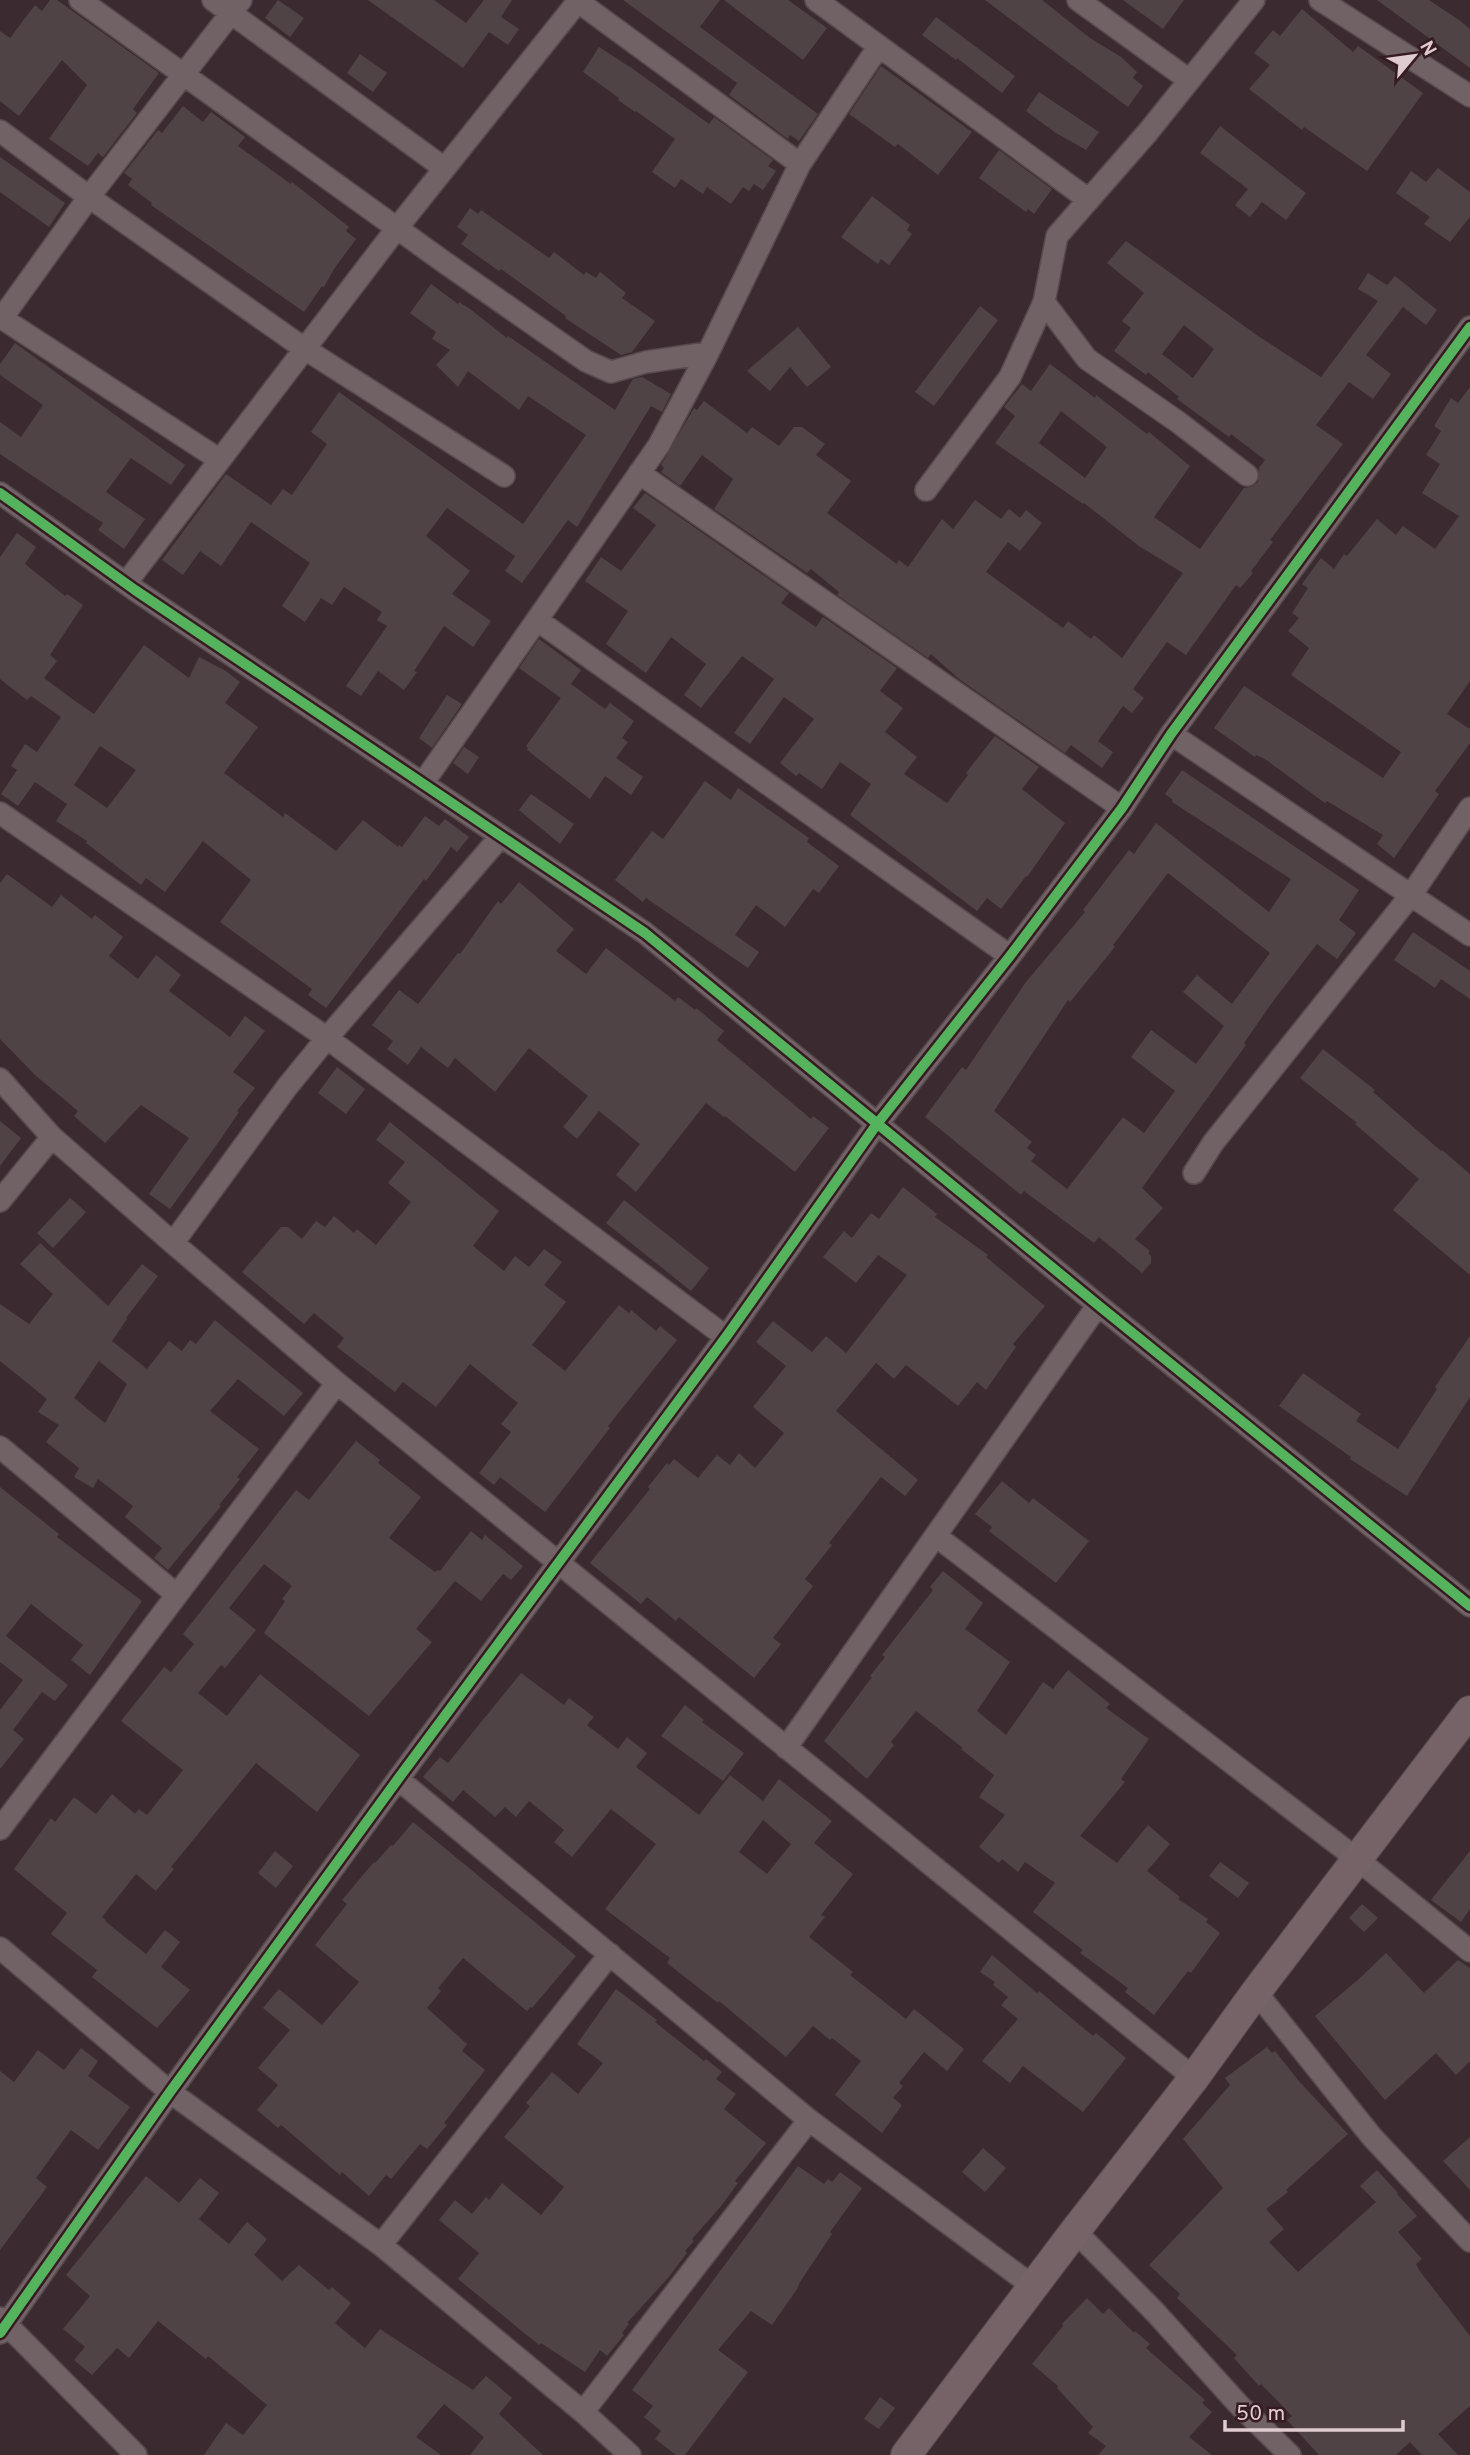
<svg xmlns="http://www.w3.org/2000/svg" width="1470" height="2455" font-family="Overpass,sans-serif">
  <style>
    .building { fill: #504346; fill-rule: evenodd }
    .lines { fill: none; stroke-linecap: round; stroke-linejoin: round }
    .street-casing { stroke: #574a4e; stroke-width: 24 }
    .secondary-casing { stroke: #574a4e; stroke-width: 32 }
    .street { stroke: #716266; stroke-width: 21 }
    .secondary { stroke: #766368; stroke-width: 30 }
    .cycleway-casing { stroke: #361b22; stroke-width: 15 }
    .cycleway { stroke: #56b35d; stroke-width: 10 }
  </style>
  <rect width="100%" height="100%" fill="#3b2b30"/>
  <path class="building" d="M50,0H57L159,73L133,109L137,113L103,157L98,153L88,166L49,139L87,85L62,60L19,116L0,101V31L10,38L35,5L42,11Z
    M278,0L304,18L290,37L265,18Z
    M368,0H434L466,23L484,0H512L501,17L519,29L508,45L489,32L463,68Z
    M623,0H720L700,27L818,114L799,141L790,135L788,139L729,95L737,83Z
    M724,0H788L827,28L803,60Z
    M985,0H1042L1090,38L1121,57L1137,72L1133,78L1143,86L1128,107Z
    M1123,0H1184L1163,29Z
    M1377,0H1429L1459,20L1470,29V68Z
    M1302,9L1353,52L1358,46L1423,93L1367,171L1304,127L1302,130L1249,89L1270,65L1254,53L1273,30L1280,36Z
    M936,17L1015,76L1002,93L957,58L956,60L922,35Z
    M599,47L633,69L709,124L714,117L773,160L768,166L776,171L763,190L754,184L749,191L743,187L731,204L707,187L703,194L681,179L675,188L652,172L675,139L636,111L635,112L618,100L619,98L583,72Z
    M360,54L387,73L373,92L347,73Z
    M881,66L972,132L938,175L898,144L895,147L849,114Z
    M1039,92L1099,132L1086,150L1056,133L1026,111Z
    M183,106L203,122L211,112L245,137L238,146L291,184L292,182L349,227L346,231L356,239L334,269L324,287L322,286L304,312L151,205L152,203L128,185L132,179L124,173L158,130L162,133Z
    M1220,126L1306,193L1286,220L1262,202L1250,217L1235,205L1248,189L1200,153Z
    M999,150L1052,189L1034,214L1028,209L1026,212L979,178Z
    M0,157L65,203L49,227L0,192Z
    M1438,168L1470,192V217L1450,242L1424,224L1430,217L1396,193L1411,171L1426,182Z
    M872,196L910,225L907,230L912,234L889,265L881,259L878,264L841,237Z
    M470,208L478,214L481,210L549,258L554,252L584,275L586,272L596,278L600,272L626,293L622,298L655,321L632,352L621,355L565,318L566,316L501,269L499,271L461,244L468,235L457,227Z
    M1126,241L1258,336L1321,377L1378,301L1358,289L1368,273L1387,285L1395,276L1437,310L1426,325L1403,307L1366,355L1391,374L1373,399L1349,382L1316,425L1343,444L1270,540L1273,542L1251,571L1253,573L1240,588L1236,585L1186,655L1167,642L1133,689L1144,698L1132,713L1123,706L1098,741L1113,752L1102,768L1071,745L1065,753L959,679L931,654L928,658L837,595L839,592L811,569L807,573L714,509L733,479L702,455L680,486L661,472L664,468L661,465L694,408L697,410L704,401L747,433L752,427L779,446L794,427H802L825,444L816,455L851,481L827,513L897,564L899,560L908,567L942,519L953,529L975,500L1001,519L1009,509L1020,518L1026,510L1042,523L1020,551L1008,542L986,572L1063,628L1068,621L1091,639L1094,635L1122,658L1183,573L1139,546L1084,503L1083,504L995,443L1015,416L1004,407L1022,384L1031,391L1050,364L1095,398L1096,395L1147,434L1149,432L1190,466L1154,517L1200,549L1244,488L1251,487L1258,482L1259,468L1265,460L1231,434L1229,437L1177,399L1179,397L1148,372L1146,375L1114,351L1131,328L1122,321L1144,293L1107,263ZM1184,325L1214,349L1193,378L1162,354ZM1061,411L1107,447L1085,478L1039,443Z
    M431,284L458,304L459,302L470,309L507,338L508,336L615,410L633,379L642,377L671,394L662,412L651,406L577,527L568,520L522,583L505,571L515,556L447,508L426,536L470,571L452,594L491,621L473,647L444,626L414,671L417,672L404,690L378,671L361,696L346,686L387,626L377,620L382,612L344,587L332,605L321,598L305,622L282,606L310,563L251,522L221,566L200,551L183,575L162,560L226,474L271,505L283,489L292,495L327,444L311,432L339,392L523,524L586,435L528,396L519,410L468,371L458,387L436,365L450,350L432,339L436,332L410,313Z
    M980,306L998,320L934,406L915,392Z
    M798,327L831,367L807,387L790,367L770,391L747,371Z
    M15,343L185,465L171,485L131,458L106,492L145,519L124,549L98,530L103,523L0,454V422L21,437L43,405L0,375V364Z
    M1470,387V681L1447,714L1470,729V743L1435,791L1439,794L1394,858L1377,844L1383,835L1327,801L1325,803L1265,759L1256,755L1255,757L1214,728L1244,686L1383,778L1401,752L1291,675L1309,648L1288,631L1299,618L1292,613L1308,588L1302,584L1321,558L1334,569L1344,554L1347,556L1377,519L1396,535L1403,526L1435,549L1459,516L1422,493L1440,464L1426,455L1441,431L1434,426L1451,398L1458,403Z
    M645,493L789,593L781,603L816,627L823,617L897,668L880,691L903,708L885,732L917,757L904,774L947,803L968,775L966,773L995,736L1039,767L1022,789L1065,823L1027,877L1026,876L1001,909L987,898L977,911L850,815L871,784L840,762L822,789L799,773L796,776L780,763L814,719L784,697L750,744L734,733L774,679L742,656L701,708L684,695L706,664L671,637L646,673L606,644L628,611L585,581L601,557L621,571L656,525L633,508Z
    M17,533L36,547L25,564L65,596L67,594L83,605L50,655L57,661L44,678L75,701L94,714L144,645L189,678L199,657L226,671L240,682L225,703L258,727L224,773L283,817L285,813L336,851L363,820L398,847L399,845L402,847L425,816L439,826L445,819L469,837L457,852L451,847L426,881L424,879L326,1008L308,995L312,989L220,922L251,880L203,841L165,892L146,878L141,885L86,843L87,841L56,821L67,804L35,782L18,806L1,794L17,770L11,766L25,744L37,752L61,717L31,696L27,700L0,679V557ZM100,746L136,770L107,808L74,785Z
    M539,639L581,670L561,698L519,668Z
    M571,684L605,709L610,703L634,721L622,738L628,742L616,758L643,777L631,795L605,776L590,799L527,750L528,748L526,746Z
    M447,695L462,704L432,748L419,738Z
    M464,747L479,757L468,774L453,763Z
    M1182,770L1359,890L1339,920L1356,933L1337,959L1317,944L1271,1004L1244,1043L1246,1045L1142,1188L1163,1208L1135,1239L1150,1251L1148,1253L1151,1256V1263L1142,1273L1099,1237L1094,1243L1024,1191L1021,1195L925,1117L962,1067L966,1070L1026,982L1085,912L1083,910L1129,850L1134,854L1156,823L1269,912L1291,879L1172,802L1173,800L1165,794ZM1168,873L1270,953L1232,1004L1197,975L1183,992L1224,1026L1196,1064L1151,1030L1131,1057L1175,1091L1144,1133L1123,1117L1067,1189L1031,1161L1036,1155L1027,1148L1032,1142L994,1111L1068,1000L1070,1002L1115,947L1113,945Z
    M705,781L731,800L738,788L809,838L807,842L839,866L819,893L813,889L785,927L756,905L735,935L759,952L748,968L646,898L643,902L615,880L652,831L663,839Z
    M531,794L574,824L560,844L519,810Z
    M7,874L52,907L61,895L92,919L95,915L123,937L109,956L138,979L156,955L181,975L169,991L230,1037L245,1016L265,1031L233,1072L255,1088L237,1111L239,1112L220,1140L170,1209L149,1194L189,1138L141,1105L105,1143L74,1116L78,1111L35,1075L0,1039V883Z
    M519,882L574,929L556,951L586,974L606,948L675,1001L678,997L695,1010L696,1008L724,1031L717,1040L811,1119L813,1116L829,1128L795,1172L725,1116L724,1117L706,1103L636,1192L616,1175L640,1144L599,1111L577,1139L563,1127L588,1096L529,1048L495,1092L455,1058L448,1068L421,1047L408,1065L387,1049L393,1041L372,1025L399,990L418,1004L458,953L460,954L498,901L501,904Z
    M1413,932L1470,971V999L1441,979L1435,988L1394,960Z
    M1323,1049L1375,1090L1373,1092L1441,1151L1442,1150L1470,1174V1275L1393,1210L1419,1179L1355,1124L1357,1123L1300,1078Z
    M337,1067L365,1089L346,1114L318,1093Z
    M0,1121L21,1138L0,1166Z
    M390,1122L499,1211L473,1246L504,1271L515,1256L529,1267L544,1249L562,1262L544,1285L566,1302L532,1345L565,1371L619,1305L629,1313L631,1310L656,1331L660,1326L677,1340L608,1426L610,1428L545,1512L500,1477L494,1485L479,1473L511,1432L501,1424L518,1403L470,1364L436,1407L403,1382L395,1392L337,1347L344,1338L314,1313L304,1324L242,1272L281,1227H288L302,1239L316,1221L325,1227L334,1216L354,1233L357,1229L376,1245L411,1202L388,1183L405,1162L376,1140Z
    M903,1187L937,1214L935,1217L988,1255L986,1257L1045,1306L1013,1344L1016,1347L986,1390L977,1382L958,1406L906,1365L894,1379L876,1363L836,1411L918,1480L905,1496L881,1477L829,1543L832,1545L805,1579L813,1586L773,1638L781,1644L754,1678L679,1617L676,1621L647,1597L641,1604L590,1563L650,1489L648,1487L667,1463L669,1465L674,1459L698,1478L717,1455L730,1465L739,1453L755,1468L784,1433L753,1407L786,1366L756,1342L773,1321L812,1352L826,1336L846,1353L907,1275L878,1255L856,1283L823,1257L844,1231L852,1238L871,1213L879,1219Z
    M70,1198L86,1212L53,1248L37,1233Z
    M624,1200L709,1268L691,1291L606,1223Z
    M40,1243L108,1306L142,1264L158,1276L126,1318L127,1319L112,1341L147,1369L169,1341L182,1351L190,1340L196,1344L215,1320L303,1393L284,1416L238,1379L210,1411L259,1449L237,1477L240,1479L219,1505L221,1506L168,1570L154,1558L162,1548L125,1517L133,1506L98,1479L93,1488L74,1477L79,1468L46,1442L59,1425L38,1412L47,1399L0,1361V1304L29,1324L53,1294L20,1264ZM99,1361L127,1384L105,1423L74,1398Z
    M1470,1336V1397L1407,1496L1350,1459L1351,1457L1279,1406L1303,1373L1361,1414L1356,1421L1398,1449L1437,1389L1435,1387Z
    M356,1441L380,1460L378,1463L421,1497L389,1538L435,1572L437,1570L440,1571L471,1531L482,1540L485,1535L523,1566L511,1580L503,1574L481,1601L455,1581L416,1629L432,1642L369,1716L264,1633L285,1601L282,1599L292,1586L264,1564L229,1608L256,1630L225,1668L221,1665L198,1693L227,1716L260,1674L360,1755L317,1812L256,1763L171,1867L174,1869L156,1891L136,1874L102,1917L106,1920L105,1921L146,1954L165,1930L180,1942L161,1967L190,1990L157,2028L92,1977L97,1970L51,1934L67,1913L14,1869L51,1818L55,1822L74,1797L96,1814L112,1794L135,1814L139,1809L147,1815L183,1770L121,1721L164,1667L171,1672L194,1644L183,1634L296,1490L309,1500Z
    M1002,1481L1029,1503L1033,1498L1089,1541L1056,1583L989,1531L992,1527L975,1514Z
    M0,1487L59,1534L57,1537L142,1601L90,1675L71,1660L83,1645L31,1604L6,1636L68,1685L55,1701L42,1692L13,1730L24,1739L0,1769V1710L23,1680L0,1662Z
    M943,1571L983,1603L965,1629L1010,1662L977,1711L1006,1735L1043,1682L1053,1689L1068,1670L1110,1704L1106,1708L1149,1739L1121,1779L1125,1782L1080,1836L1117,1863L1148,1825L1170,1844L1147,1871L1180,1897L1178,1899L1208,1919L1206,1922L1220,1933L1191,1973L1188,1971L1154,2015L1125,1992L1128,1988L1080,1953L1083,1950L1033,1912L1055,1883L1025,1862L1018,1872L1002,1859L999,1863L979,1847L1005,1815L979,1797L994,1775L961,1749L963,1748L916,1711L891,1742L894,1745L867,1779L824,1741L872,1677L870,1676L885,1657L882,1655L933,1590L930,1587Z
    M521,1673L564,1705L569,1698L594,1717L587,1725L618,1749L627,1737L647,1753L636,1767L699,1815L730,1775L763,1801L779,1779L832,1821L814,1843L853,1874L821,1915L825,1917L809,1937L853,1972L850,1975L906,2019L914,2009L964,2049L947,2071L924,2052L899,2083L903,2086L893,2098L902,2105L882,2133L835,2095L861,2061L832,2038L830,2040L813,2026L786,2057L719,2001L718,2003L667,1963L670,1958L605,1909L656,1844L611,1809L572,1857L554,1842L564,1830L529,1801L516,1817L505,1807L495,1817L463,1790L453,1802L423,1777L440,1757L448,1763ZM763,1820L791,1844L767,1874L739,1852Z
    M685,1705L704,1720L702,1722L744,1753L723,1781L661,1736Z
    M413,1822L576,1956L532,2008L530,2007L527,2011L463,1958L438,1988L441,1991L427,2008L467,2044L462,2051L485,2070L444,2123L447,2125L427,2149L420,2144L391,2179L386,2175L369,2196L342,2172L340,2175L281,2125L278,2128L257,2110L278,2085L258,2068L290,2030L263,2008L279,1989L322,2025L359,1982L315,1945L347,1904L342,1900L374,1862L375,1863L391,1845L393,1846Z
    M275,1851L293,1866L276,1888L258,1873Z
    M1470,1851V1909L1461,1922L1431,1900Z
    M1220,1862L1249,1883L1238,1898L1209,1876Z
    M1362,1904L1378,1918L1364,1932L1349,1918Z
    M1386,1953L1424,1993L1458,1960L1470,1968V2061L1456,2075L1436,2053L1385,2100L1315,2016L1360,1978Z
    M992,1955L1037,1993L1039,1991L1093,2036L1096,2033L1126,2058L1083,2112L1023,2066L1010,2083L982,2061L1018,2019L1001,2005L1008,1997L993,1985L995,1982L980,1972Z
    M616,1989L657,2020L655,2022L704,2061L706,2059L722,2072L716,2079L736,2094L724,2109L766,2143L735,2181L738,2183L722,2205L692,2239L694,2241L685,2251L687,2253L668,2278L627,2323L629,2324L622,2333L624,2335L607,2356L600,2350L585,2372L541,2343L539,2345L458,2279L479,2253L439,2220L455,2200L472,2214L486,2197L489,2200L502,2183L541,2215L564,2187L504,2137L530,2106L526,2103L552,2072L578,2094L603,2063L577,2044Z
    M1267,2047L1272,2053L1275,2051L1298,2080L1348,2134L1286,2190L1288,2192L1266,2209L1284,2229L1269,2242L1298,2272L1376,2202L1360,2186L1377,2170L1398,2193L1397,2194L1417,2216L1398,2232L1422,2259L1416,2264L1419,2270L1470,2336V2406L1438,2434L1458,2455H1422L1410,2442L1396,2455H1319L1287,2420L1292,2416L1261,2384L1259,2386L1234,2358L1237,2355L1177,2298L1180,2294L1149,2265L1223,2188L1183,2139L1230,2085L1225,2078Z
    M81,2048L98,2061L88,2076L130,2107L98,2150L71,2130L36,2178L47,2187L0,2250V2071L14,2082L38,2050L64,2070Z
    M1470,2137V2190L1443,2161Z
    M983,2148L1006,2168L985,2192L962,2172Z
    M798,2166L824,2184L828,2179L832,2182L840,2172L862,2188L830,2232L832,2234L800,2282L797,2289L772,2325L751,2311L718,2350L748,2372L685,2455H676L655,2439L661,2431L644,2417L653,2406L632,2390Z
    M146,2176L179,2203L200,2178L219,2193L199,2219L229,2244L247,2222L267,2239L254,2255L282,2281L299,2265L329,2290L332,2287L351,2303L335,2323L365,2348L380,2329L473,2390L486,2376L512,2398L499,2414L543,2455H470L484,2437L444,2404L416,2437L441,2455H204L226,2423L243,2435L267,2405L208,2356L206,2359L158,2321L129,2358L117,2348L92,2375L74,2360L85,2347L63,2329L90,2296L66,2275Z
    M1087,2298L1103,2314L1109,2308L1134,2333L1135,2331L1150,2344L1146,2348L1205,2400L1202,2403L1212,2412L1189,2437L1212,2455H1098L1106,2446L1088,2433L1093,2427L1057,2388L1058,2386L1032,2364L1063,2326L1062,2324Z
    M880,2397L895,2408L879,2429L864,2419Z"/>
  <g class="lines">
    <g class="street-casing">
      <path id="street" d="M80,0L444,262L586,361L611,372L646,362L708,353
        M213,0L444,168
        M576,0L800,164
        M816,0L1089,200
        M1078,0L1189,80
        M1320,0L1470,96
        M0,131L89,197L305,349L504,476
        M1044,302L1087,359L1178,422L1247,475
        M0,317L220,460
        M2,318L89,197L241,0
        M639,473L1122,808
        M926,490L1010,377L1044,302L1057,236L1148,132L1254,0
        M0,493L135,590L645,933L1098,1305L1470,1606
        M126,583L397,228L579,0
        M537,620L1010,956
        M1171,734L1470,935
        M423,783L659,445L708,353L800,164L879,46
        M0,813L327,1038L726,1337
        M0,1079L52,1137L173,1243L337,1383L1194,2078
        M1194,1173L1213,1143L1411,895L1470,808
        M0,1201L52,1137
        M173,1243L287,1087L327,1038L501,836
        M0,1447L177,1595
        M936,1536L1357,1859L1470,1951
        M786,1748L1098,1305
        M398,1779L809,2120L583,2412
        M0,1829L337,1383
        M0,1948L170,2092L381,2245L583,2412L630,2455
        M1256,1992L1372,2137L1470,2241
        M809,2120L1034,2287
        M1075,2231L1155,2312L1239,2405L1290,2455
        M381,2245L610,1954
        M0,2318L136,2455
        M0,2333L170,2092L398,1779L726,1337L877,1124L1010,956L1122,808L1171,734L1470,327"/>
    </g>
    <g class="secondary-casing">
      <path id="secondary" d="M906,2455L1075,2231L1194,2078L1256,1992L1470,1711"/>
    </g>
    <use href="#street" class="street"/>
    <use href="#secondary" class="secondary"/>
    <g class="cycleway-casing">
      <path id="cycleway" d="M0,493L135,590L645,933L1098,1305L1470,1606
        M0,2333L170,2092L398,1779L726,1337L877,1124L1010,956L1122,808L1171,734L1470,327"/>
    </g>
    <use href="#cycleway" class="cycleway"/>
  </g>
  <g transform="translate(1414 56) rotate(61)" stroke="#361b22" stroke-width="5" paint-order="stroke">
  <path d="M0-5L12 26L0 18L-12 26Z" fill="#dfccd0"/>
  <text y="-10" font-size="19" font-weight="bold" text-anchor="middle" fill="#dfccd0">N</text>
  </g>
  <path d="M1225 2420v10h178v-10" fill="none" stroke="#dfccd0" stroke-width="3.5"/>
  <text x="1236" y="2420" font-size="21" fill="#dfccd0" stroke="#361b22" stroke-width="5" paint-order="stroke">50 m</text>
</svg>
